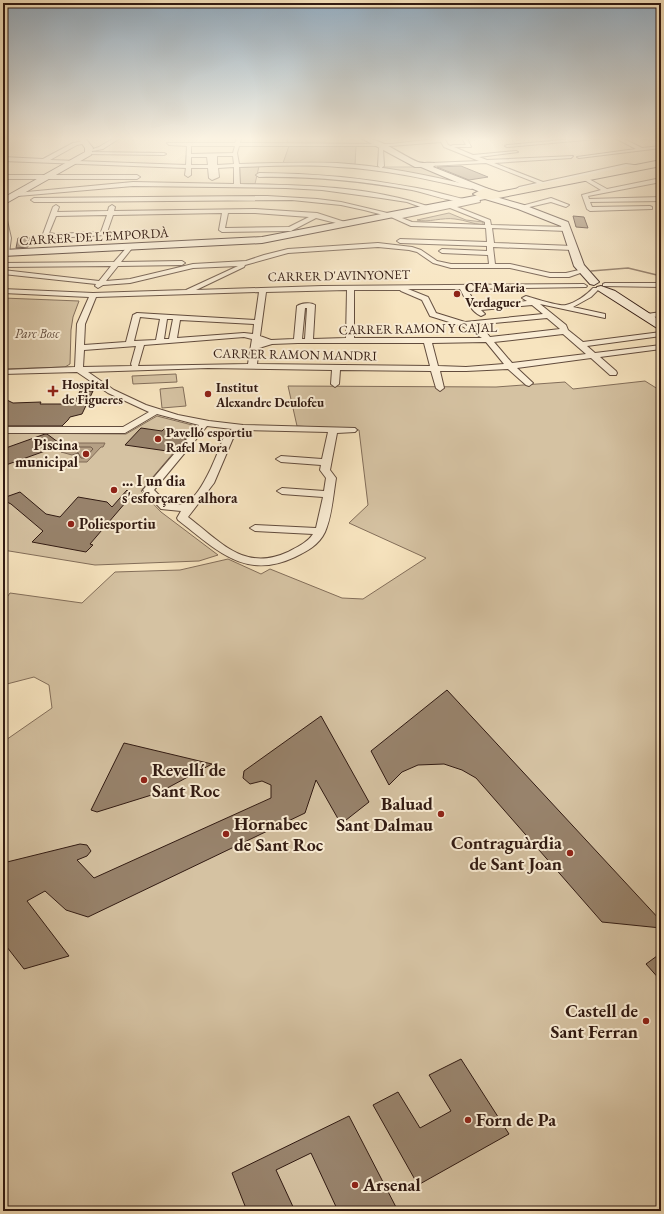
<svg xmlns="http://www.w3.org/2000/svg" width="664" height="1214" font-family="'EB Garamond',serif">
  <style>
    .green { fill: #d5c2a2; stroke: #836e5a }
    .water { fill: #b49f84; stroke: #806a56 }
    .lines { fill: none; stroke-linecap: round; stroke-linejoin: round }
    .shore { stroke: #725c4b; stroke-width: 1 }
    .stream { stroke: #806a56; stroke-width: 1.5 }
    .building { fill: #98836c; stroke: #311a12 }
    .street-casing { stroke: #624c3d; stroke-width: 2 }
    .secondary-casing { stroke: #311a12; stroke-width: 2 }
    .primary-casing { stroke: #311a12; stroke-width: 2 }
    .street { fill: #faedd5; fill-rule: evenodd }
    .secondary { fill: #faedd5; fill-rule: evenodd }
    .primary { fill: #f7e4bf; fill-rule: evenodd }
    .poi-dot { fill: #8f2418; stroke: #faedd5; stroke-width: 1.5 }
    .labels { text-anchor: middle; stroke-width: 4; stroke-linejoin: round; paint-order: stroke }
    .far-street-label { font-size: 13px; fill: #311a12; stroke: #faedd5 }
    .far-poi-label { font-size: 13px; font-weight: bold; fill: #311a12; stroke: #faedd5; text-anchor: start }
    .far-park-label { font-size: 13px; font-style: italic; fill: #624c3d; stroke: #faedd5 }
    .poi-label { font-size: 15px; font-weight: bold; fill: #311a12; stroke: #faedd5; text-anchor: start }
    .near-poi-label { font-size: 18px; font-weight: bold; fill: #311a12; stroke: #faedd5; text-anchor: start }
  </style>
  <rect width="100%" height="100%" fill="#f7e4bf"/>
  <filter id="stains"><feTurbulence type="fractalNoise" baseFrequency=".005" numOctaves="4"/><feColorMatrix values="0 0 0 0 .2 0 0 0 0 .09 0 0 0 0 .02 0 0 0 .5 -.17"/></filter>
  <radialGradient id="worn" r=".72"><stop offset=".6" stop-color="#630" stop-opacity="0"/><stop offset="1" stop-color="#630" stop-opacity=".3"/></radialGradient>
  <path class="green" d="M288,138H322L325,140V144H287Z
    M289,146H356L355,165L283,163Z
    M259,166L255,184H240V167Z
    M374,167H422L456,182Z
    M449,213L466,220L483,222V225C473,224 465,220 455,219C443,217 428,223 417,220Z
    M3,298L79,301L73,317L71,330L70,364L65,367L3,369Z
    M176,374L177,382L133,384L132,376Z
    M645,381L661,391V1211H3V742L52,708L49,685L34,677L3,685V603L10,593L82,603L115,572L180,570L228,559L261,574L270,569L342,598L363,599L426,558L349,523L368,505L359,430L297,426L288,386L496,387L565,382L573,389Z
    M183,387L186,406L162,408L160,389Z
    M157,416L196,426L141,491L161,512L218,555L199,561L95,565L3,550V433L126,434Z"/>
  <path class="water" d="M73,443H105L103,447H101L87,462H69L78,453L72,455L61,452L73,448L71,447Z"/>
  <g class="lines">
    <path class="shore" d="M78,447H91L93,449L85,458H81L76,449Z"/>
    <path class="stream" d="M591,271L628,268L661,276"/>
  </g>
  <path class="building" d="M461,166L488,177L469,180L437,167Z
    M573,216L584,217L588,228L576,227Z
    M18,238H30L28,247L16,248Z
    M80,391H93L82,414L70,417L68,420L62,426H3V398L13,403L41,402L40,404H74Z
    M141,428L162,431L165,428L191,433L174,452L125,445Z
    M45,434H47L62,445L3,466V449Z
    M127,490L132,495L90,544L93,545L86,552L32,542L43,531L11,504L3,500V498L20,492L46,514L60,517L78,497L107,502L112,507Z
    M447,690L661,921V928L602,922L476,778L462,770L444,764L418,765L402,772L389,785L371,751Z
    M321,716L369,802L341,824L316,780L305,813L88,917L66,910L45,891L27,901L69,956L24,969L3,942V863L80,844L87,845L91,851L87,856L77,860L94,878L271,798V785L262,781L250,784L243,778L244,771Z
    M124,743L212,764L158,793L97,812L91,810Z
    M661,953V981L646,964Z
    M461,1059L509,1134L418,1185L373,1105L398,1092L420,1128L451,1111L429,1075Z
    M349,1116L398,1211H338L311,1153L276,1170L295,1211H247L232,1173Z"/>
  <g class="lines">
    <g class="street-casing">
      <path id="street" d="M16,138H42L40,139Z
        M114,138H120L103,149L92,151L90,150L99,147Z
        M237,138H241L240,143L391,144L444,138L448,145L451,146L453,145H466L462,138H467L471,147H454L473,155L516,151L518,152L479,157L487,160L573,156L571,158L494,163L543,182L626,164L641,166V168L639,169L626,168L579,177L589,179L607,189L661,178V182L588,196L589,199L661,197V201L590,202L592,207L650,206L652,207V209L590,211L587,209L582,195L601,190L586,181L577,180L578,178L523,189L518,192L515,190L519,187L537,183L486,163L429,166V164L431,163L479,161L444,147L441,142L391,146H239L237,153L239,164C272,163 304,162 337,163C383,166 428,175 473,186V188L471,189C427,179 383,169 338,167C305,164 272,166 239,167L240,184C303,185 370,186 430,207L431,209L462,202C445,200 429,194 412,190C361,181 311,176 259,177L256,175L259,173C312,173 364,178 417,188C434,191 450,196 467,200L468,201L475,200V197H479L480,202L457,207L490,220L491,225L567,227L570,229L567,231L492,228L494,243L573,246L576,248L573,250L493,247L495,264H510L550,273H566L583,269L586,271L569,277H550L510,268H451L433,263L417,252L409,250L378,247L288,253L245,265L244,267L196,290L322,286L584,284L587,286L586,287L467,289L477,306L527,301L522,298L526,296C533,298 560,307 566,305C575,303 587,295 593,288H597L599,289L591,297L573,307L605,314V318L540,304L566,325L568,330L583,342L661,332V336L587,346L595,353L661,345V349L600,357L616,371L617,373L616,375H610L591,358L517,368L533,383L529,386L526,385L508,369L466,371H440L444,388L440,391L436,388L431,371L340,370L339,384L335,387L331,384L332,370L208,368L88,372L114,390L146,405L178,415L209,421L243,425L355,428L357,430L355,432L337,433L330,470L336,478C333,496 332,516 325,532C319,545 307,551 295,557C244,581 216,549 178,520L177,518L181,511L161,509L143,490L199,425L157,414L125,433H3V427H123L149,412L108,393L77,372L3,374V370L75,367L77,324L89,297L3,293V289L93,293L186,290L238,266L193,268L130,283L103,285L98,288L95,286L96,284L3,274V270L99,281L111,266L3,267V263L114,262L128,246L130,245L133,247L121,262L182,261L185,263L182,265L118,266L106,281L130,279L193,264L246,261L264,255L288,249L378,243L412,247L421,250L437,261L451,264H489L488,255L442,253L439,251L442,249L487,251V246L400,243L397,241L400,239L487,242L486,228L411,226L391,217L364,210L341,205L292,200L54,202H34L31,200L34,198L267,196L317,199L341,202L396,215L426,209L407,202L381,198L322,190L286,188L133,186L18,196L16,195V193L133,182L234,184V167L218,168L219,177L212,180L209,178L208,168H191V175L188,177L185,175L186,168L3,161V157L43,159L73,143L84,141L86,143L77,145L50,160L186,165L187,146L169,145L167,143H235ZM191,146H235L233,153L191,154ZM217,156H233L234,164L217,165ZM191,157H207L208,165H191ZM450,208L485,222V225L412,222L402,218ZM408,289H460C465,298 471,312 481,316L485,314L481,310L532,305L543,314L465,322L436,313L428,297ZM347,290L346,338L313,339L315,305C311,302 301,303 297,306L294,339L271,340L260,336L266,292ZM354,290H400L401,291L422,300L430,316L462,326L482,338H354ZM259,292L255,320L137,313L133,315L126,342L84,345L85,324L96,297ZM305,308H307L305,339H302ZM140,317L160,319L156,340L134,341ZM547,318L560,329L490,337L486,332L473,325ZM167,319H173L169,339H164ZM180,320L254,324L253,334L244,333L177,338ZM563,334L586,354L512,363L494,342ZM244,337L252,339L248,364L138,366L144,345ZM486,342L504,364L466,367L438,366L432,343ZM298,343H424L430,366L257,364L259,348L272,344ZM136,346L131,364L132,366L83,367L84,350ZM207,426L232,429L225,434C218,452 203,494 186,503C182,506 173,504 168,504L154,490ZM244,430L328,432L322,459L281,456L276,459L281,462L321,465L320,470L326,478L324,491L282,488L277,491L282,494L323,497L316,528L255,525L250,528L255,531L313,534C307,543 297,547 288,552C244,572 221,542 188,517L214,483L234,436Z
        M583,138H607L507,147L505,146L507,145Z
        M615,138H622L642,148L661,146V148L579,158L577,157L636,149Z
        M640,138H661V140L642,139Z
        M381,147L388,148L383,149L384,166L381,168L378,166L379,148Z
        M88,152L164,153L166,154L164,155L86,154Z
        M3,175H137L140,177L137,179H3Z
        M551,198L569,205L566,207L551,202L521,209L518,207Z
        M56,205L59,207L57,212L108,211L109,207L112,205L115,207L114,211L255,209L317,213L351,224L348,226L316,218L291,231L222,232L219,230L222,213L113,215L106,235L55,238L43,234L53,207ZM228,213H255L309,217L289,227L225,228ZM107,215L101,232L55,234L49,233L56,216Z
        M3,214L6,216L11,238L9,253L6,255L3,253L5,238Z
        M605,283H661V287L603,286V284Z
        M661,312V316L647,318L643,316L647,314Z"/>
    </g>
    <g class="secondary-casing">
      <path id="secondary" d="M78,138H85L93,148L91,155L3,205V198L85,152V148Z
        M361,138C382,138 399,154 418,162C423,164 429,162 434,163L435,165L433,167L491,190L492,192L489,195L524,205L568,222L584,265L599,282L594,285L590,284L574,266L561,226L518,209L485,199L262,243L3,256V250L262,237L485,194L421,167H415Z
        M601,286L615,291L661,321V329L657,328L596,289L597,287Z"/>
    </g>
    <g class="primary-casing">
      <path id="primary" d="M661,160V166L493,199H483L473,194L485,188L499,192Z"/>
    </g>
    <use href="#street" class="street"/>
    <use href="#secondary" class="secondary"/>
    <use href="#primary" class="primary"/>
  </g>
  <linearGradient id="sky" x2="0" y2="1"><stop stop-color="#93acc0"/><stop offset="0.45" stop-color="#fbf3e2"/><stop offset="1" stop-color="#fbf3e2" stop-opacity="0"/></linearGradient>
  <rect width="664" height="308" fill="url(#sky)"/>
  <g class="poi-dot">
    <circle cx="457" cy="294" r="4"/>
    <path d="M51 385h4v4h4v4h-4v4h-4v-4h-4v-4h4z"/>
    <circle cx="208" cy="394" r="4"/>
    <circle cx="158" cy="439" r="4"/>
    <circle cx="86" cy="454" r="4"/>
    <circle cx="114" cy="490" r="4"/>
    <circle cx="71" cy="524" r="4"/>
    <circle cx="144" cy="780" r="4"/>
    <circle cx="441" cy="814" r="4"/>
    <circle cx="226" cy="834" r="4"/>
    <circle cx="570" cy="853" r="4"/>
    <circle cx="646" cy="1021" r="4"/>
    <circle cx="468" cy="1120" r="4"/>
    <circle cx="355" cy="1185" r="4"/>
  </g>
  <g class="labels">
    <g class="far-street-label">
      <text transform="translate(94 236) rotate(-3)" y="5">CARRER DE L'EMPORDÀ</text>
      <text transform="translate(339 275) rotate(-1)" y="5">CARRER D'AVINYONET</text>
      <text transform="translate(418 328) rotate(-1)" y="5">CARRER RAMON Y CAJAL</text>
      <text transform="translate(295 354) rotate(1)" y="5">CARRER RAMON MANDRI</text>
    </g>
    <g class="far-poi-label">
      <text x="465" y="292">CFA Maria<tspan x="465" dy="15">Verdaguer</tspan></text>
      <text x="62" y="389">Hospital<tspan x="62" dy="15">de Figueres</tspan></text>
      <text x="216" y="392">Institut<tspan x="216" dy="15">Alexandre Deulofeu</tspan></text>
      <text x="166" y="437">Pavelló esportiu<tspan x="166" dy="15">Rafel Mora</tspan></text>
    </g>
    <g class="far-park-label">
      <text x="37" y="338">Parc Bosc</text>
    </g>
    <g class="poi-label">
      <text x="78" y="450" text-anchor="end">Piscina<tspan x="78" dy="17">municipal</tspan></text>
      <text x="122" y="486">... I un dia<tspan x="122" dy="17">s'esforçaren alhora</tspan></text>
      <text x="79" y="529">Poliesportiu</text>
    </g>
    <g class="near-poi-label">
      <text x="152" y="776">Revellí de<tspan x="152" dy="21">Sant Roc</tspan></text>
      <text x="433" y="810" text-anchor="end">Baluad<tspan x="433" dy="21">Sant Dalmau</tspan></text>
      <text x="234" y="830">Hornabec<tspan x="234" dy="21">de Sant Roc</tspan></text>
      <text x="562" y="849" text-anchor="end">Contraguàrdia<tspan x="562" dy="21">de Sant Joan</tspan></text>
      <text x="638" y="1017" text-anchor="end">Castell de<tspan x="638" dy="21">Sant Ferran</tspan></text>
      <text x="476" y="1126">Forn de Pa</text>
      <text x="363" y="1191">Arsenal</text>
    </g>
  </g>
  <rect width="664" height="1214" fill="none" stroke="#f7e4bf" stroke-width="16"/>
  <rect x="4" y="4" width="656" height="1206" fill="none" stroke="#311a12" stroke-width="2"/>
  <rect x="8" y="8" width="648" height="1198" fill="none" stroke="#311a12"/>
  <rect width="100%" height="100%" filter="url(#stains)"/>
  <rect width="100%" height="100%" fill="url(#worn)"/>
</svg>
